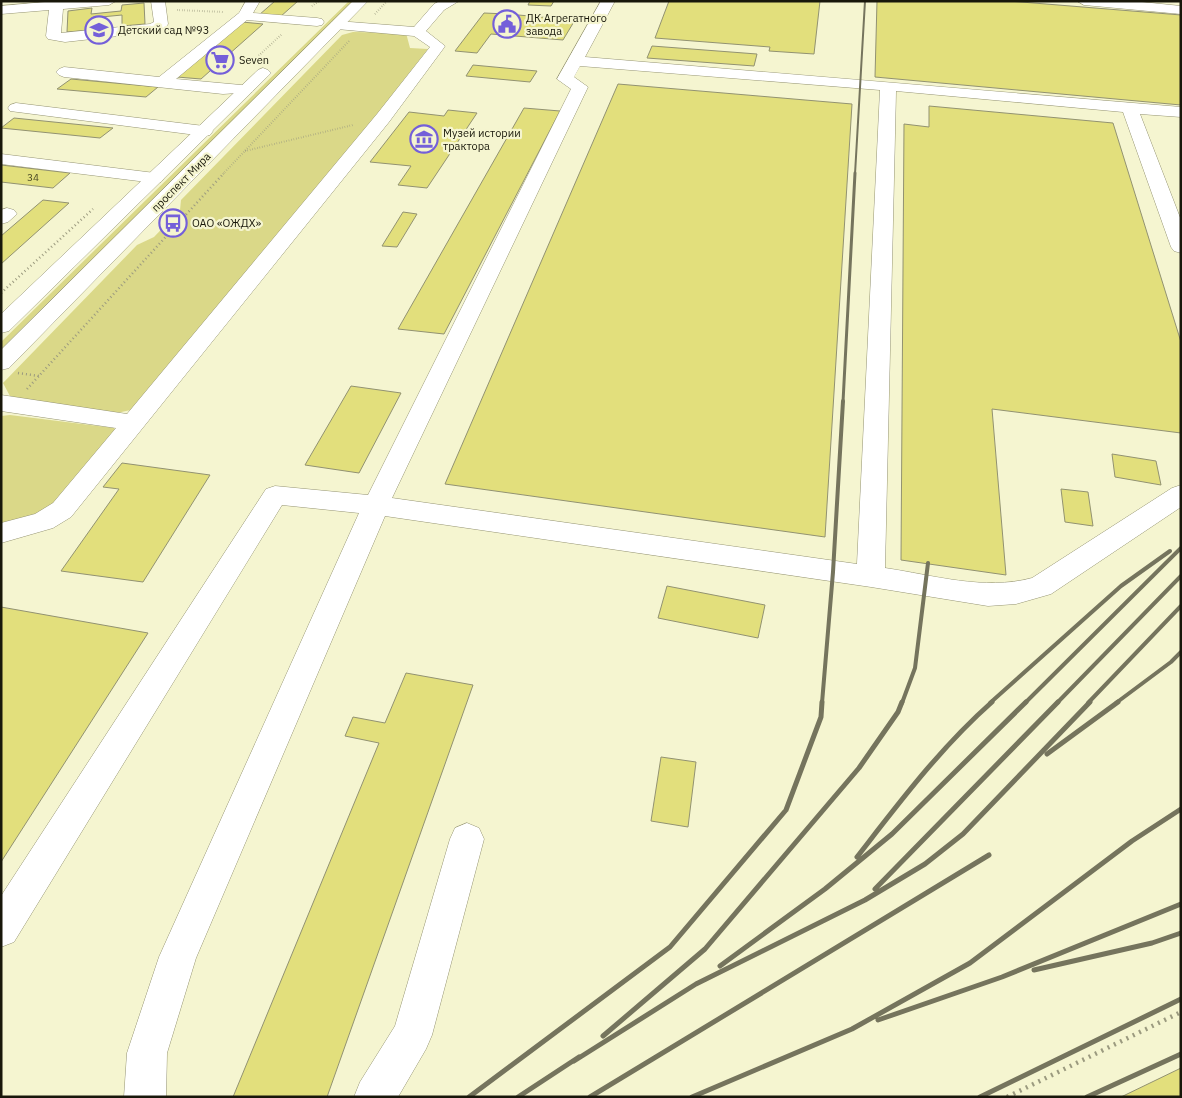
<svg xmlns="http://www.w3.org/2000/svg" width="1182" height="1098" font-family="'IBM Plex Sans',sans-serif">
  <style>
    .green { fill: #dad888 }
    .building { fill: #e2df7c; stroke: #929271 }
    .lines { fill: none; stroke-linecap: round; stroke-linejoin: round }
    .minor-casing { stroke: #969574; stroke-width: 1 }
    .major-casing { stroke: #969574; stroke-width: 1 }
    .path-far2 { stroke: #9b9a7f; stroke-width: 2; stroke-dasharray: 0.5 2; stroke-linecap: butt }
    .path-far1 { stroke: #9b9a7f; stroke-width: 2.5; stroke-dasharray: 1 3; stroke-linecap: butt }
    .path { stroke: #9b9a7f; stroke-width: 4.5; stroke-dasharray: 2 5; stroke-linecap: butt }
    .minor { fill: #fff; fill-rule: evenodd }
    .major { fill: #fff; fill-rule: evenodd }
    .rail-far3 { stroke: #75745d; stroke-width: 2 }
    .rail-far2 { stroke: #75745d; stroke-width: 3 }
    .rail-far1 { stroke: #75745d; stroke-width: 4 }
    .rail { stroke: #75745d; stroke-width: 5 }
    .labels { text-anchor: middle; stroke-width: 4.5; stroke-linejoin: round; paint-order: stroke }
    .number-label { font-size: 10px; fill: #4a4926 }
    .far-poi-label { font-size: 11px; fill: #18170a; stroke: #f5f5d0; text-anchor: start }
    .far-street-label { font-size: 11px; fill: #18170a; stroke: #f5f5d0 }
  </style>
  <rect width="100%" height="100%" fill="#f5f5d0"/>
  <path class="green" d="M349,1H354L1,349V342Z
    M353,32L406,33L410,48L428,49L149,406L103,416L11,398L3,383L137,245L154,237L180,210L181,200L342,35Z
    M10,415L114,428L117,438L54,512L1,529V416Z"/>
  <path class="building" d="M275,1H298L280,17L259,15Z
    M530,1H554L551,6L528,5Z
    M669,1H820L814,54L769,51L770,47L655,38Z
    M877,1H1009L1181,15V105L875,77Z
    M144,3L145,24L122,26V15L91,18L90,30L67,32L68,11L92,8L91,14L121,11L122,5Z
    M484,13L507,14L575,20L563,40L491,34L477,53L455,51Z
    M242,22L263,24L201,79L177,77Z
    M652,46L757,54L754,66L647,58Z
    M473,65L537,71L530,82L466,76Z
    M71,79L158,87L146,97L57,89Z
    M618,84L852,104L825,537L445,484Z
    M929,106L1113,123L1181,342V433L992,409L1006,575L901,560L904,124L929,127Z
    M524,108L560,111L444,334L398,329Z
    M448,110L477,113L427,188L398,185L411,166L370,162L409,112L444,116Z
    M14,118L113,128L100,138L1,128Z
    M1,165L70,173L53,188L1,182Z
    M43,200L69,203L1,264V236Z
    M403,212L417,214L397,247L382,246Z
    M351,386L401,393L359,473L305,465Z
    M1112,454L1156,461L1161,485L1115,477Z
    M122,463L210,475L143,582L61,571L119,489L103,487Z
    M1061,489L1088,492L1093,526L1065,522Z
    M667,586L765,605L758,638L658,618Z
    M1,607L148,633L1,862Z
    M406,673L473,685L327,1097H233L379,743L345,736L353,717L385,723Z
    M661,757L696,762L688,827L651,821Z
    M1181,1068V1097H1121Z"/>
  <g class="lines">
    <g class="minor-casing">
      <path id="minor" d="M56,1H116L109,5L63,9L61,33L150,24L154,22L151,1H165L168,24L166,27L154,32L65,42L48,39L46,36L49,10L1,14V6Z
        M246,1H260L253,13L317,18L322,19L324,22L322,25L317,26L247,20L176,79L252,86L254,89L252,92L223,94L64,77L59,75L56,72L59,69L64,67L159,77L239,13Z
        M440,1H459L444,10L426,31L445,46L443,49L389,122L71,517L53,528L1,543V523L35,514L53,503L116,428L1,411V395L127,414L377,114L430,47L414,36L337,29L332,28L330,25L332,22L337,21L414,27L434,4Z
        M601,1H615L585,57L1181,107V117L1140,114L1181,220V253L1174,251L1171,247L1123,112L896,91L885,568C933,575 984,591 1032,578L1172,488L1181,485V507L1051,594L1016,604L988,606L871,587L385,516L196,958L167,1053L166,1097H124L127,1053L159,957L359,513L282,505L14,942L1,947V896L266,489L275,486L368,495L571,89L557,79ZM580,66L880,90L857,564L392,498L588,87L574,77Z
        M1077,1H1132L1181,6V14L1084,5Z
        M16,103L204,126L210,127L213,131L210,135L204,136L10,111L8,108L10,105Z
        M1,154L155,173L161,174L164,178L161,182L155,183L1,164Z
        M7,208L14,210L17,214L8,222L1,224V210Z
        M467,823L479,828L484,839L432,1035L426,1049L398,1097H354L360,1082L395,1026L450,839L455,828Z"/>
    </g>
    <g class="major-casing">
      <path id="major" d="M353,1H368L9,368L1,370V350Z
        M263,68L268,70L271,73L268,76L9,331L1,333V314L258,70Z"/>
    </g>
    <path class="path-far2" d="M312,6L319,1
      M177,10L224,12
      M375,14L387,1
      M255,59L282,34
      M245,151L353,125
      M223,174L350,40"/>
    <path class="path-far1" d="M1,293L93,209
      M18,373L39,376
      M27,389L224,173"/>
    <path class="path" d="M1007,1097L1181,1012"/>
    <use href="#minor" class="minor"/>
    <use href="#major" class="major"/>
    <path class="rail-far3" d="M855,174L865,1"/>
    <path class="rail-far2" d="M843,402L855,173"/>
    <path class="rail-far1" d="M822,703L833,572L843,401
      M902,703L915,668L928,563
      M990,703L1121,586L1170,551
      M1025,703L1181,548
      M1057,703L1181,576
      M1088,703L1181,606
      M1116,703L1171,662L1181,652"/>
    <path class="rail" d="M1047,754L1118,702
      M857,857C899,803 940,748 992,702
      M875,889L1058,702
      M720,966L825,889L892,834L1026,702
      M1034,970L1152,943L1181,933
      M878,1020L1002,977L1181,904
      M603,1036L705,949L859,768L898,712L902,702
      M574,1061L696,984L865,900L925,864L963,834L1090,702
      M469,1097L670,947L786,810L821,717L822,702
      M518,1097L579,1057
      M590,1097L989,855
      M692,1097L852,1029L970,963L1132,841L1181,809
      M980,1097L1181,999
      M1087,1097L1181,1054"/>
  </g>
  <defs>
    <g id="civic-ring" transform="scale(1.4375)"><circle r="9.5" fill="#f5f5d0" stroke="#745fd9" stroke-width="1.5"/><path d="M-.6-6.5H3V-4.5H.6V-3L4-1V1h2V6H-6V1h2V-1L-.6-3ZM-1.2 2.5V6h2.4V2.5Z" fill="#745fd9"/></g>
    <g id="school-ring" transform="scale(1.4375)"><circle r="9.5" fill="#f5f5d0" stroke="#745fd9" stroke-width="1.5"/><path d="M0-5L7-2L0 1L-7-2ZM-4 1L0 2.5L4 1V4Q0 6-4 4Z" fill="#745fd9"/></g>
    <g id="supermarket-ring" transform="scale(1.4375)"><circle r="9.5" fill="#f5f5d0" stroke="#745fd9" stroke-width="1.5"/><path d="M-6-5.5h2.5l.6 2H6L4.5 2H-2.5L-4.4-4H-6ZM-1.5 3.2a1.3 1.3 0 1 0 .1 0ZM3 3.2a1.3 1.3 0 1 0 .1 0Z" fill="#745fd9"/></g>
    <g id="museum-ring" transform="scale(1.4375)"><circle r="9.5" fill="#f5f5d0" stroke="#745fd9" stroke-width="1.5"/><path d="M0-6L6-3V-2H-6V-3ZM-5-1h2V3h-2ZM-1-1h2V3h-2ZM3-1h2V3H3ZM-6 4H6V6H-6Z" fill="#745fd9"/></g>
    <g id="bus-ring" transform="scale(1.4375)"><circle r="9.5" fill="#f5f5d0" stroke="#745fd9" stroke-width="1.5"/><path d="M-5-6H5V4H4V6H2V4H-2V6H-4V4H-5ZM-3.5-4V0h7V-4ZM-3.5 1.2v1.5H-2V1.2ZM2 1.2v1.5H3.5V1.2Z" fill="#745fd9"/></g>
  </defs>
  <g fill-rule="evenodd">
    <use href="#civic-ring" x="507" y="24"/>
    <use href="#school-ring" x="99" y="30"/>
    <use href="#supermarket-ring" x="220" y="60"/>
    <use href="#museum-ring" x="424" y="139"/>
    <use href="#bus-ring" x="173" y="223"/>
  </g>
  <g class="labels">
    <g class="number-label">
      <text x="33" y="181">34</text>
    </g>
    <g class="far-poi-label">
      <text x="526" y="22">ДК Агрегатного<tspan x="526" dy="13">завода</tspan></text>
      <text x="118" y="34">Детский сад №93</text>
      <text x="239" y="64">Seven</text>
      <text x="443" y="137">Музей истории<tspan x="443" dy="13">трактора</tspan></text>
      <text x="192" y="227">ОАО «ОЖДХ»</text>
    </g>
    <g class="far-street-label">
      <text transform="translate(181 182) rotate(-45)" y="4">проспект Мира</text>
    </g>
  </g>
  <rect width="1182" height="1098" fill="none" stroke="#18170a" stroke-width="5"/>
</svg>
